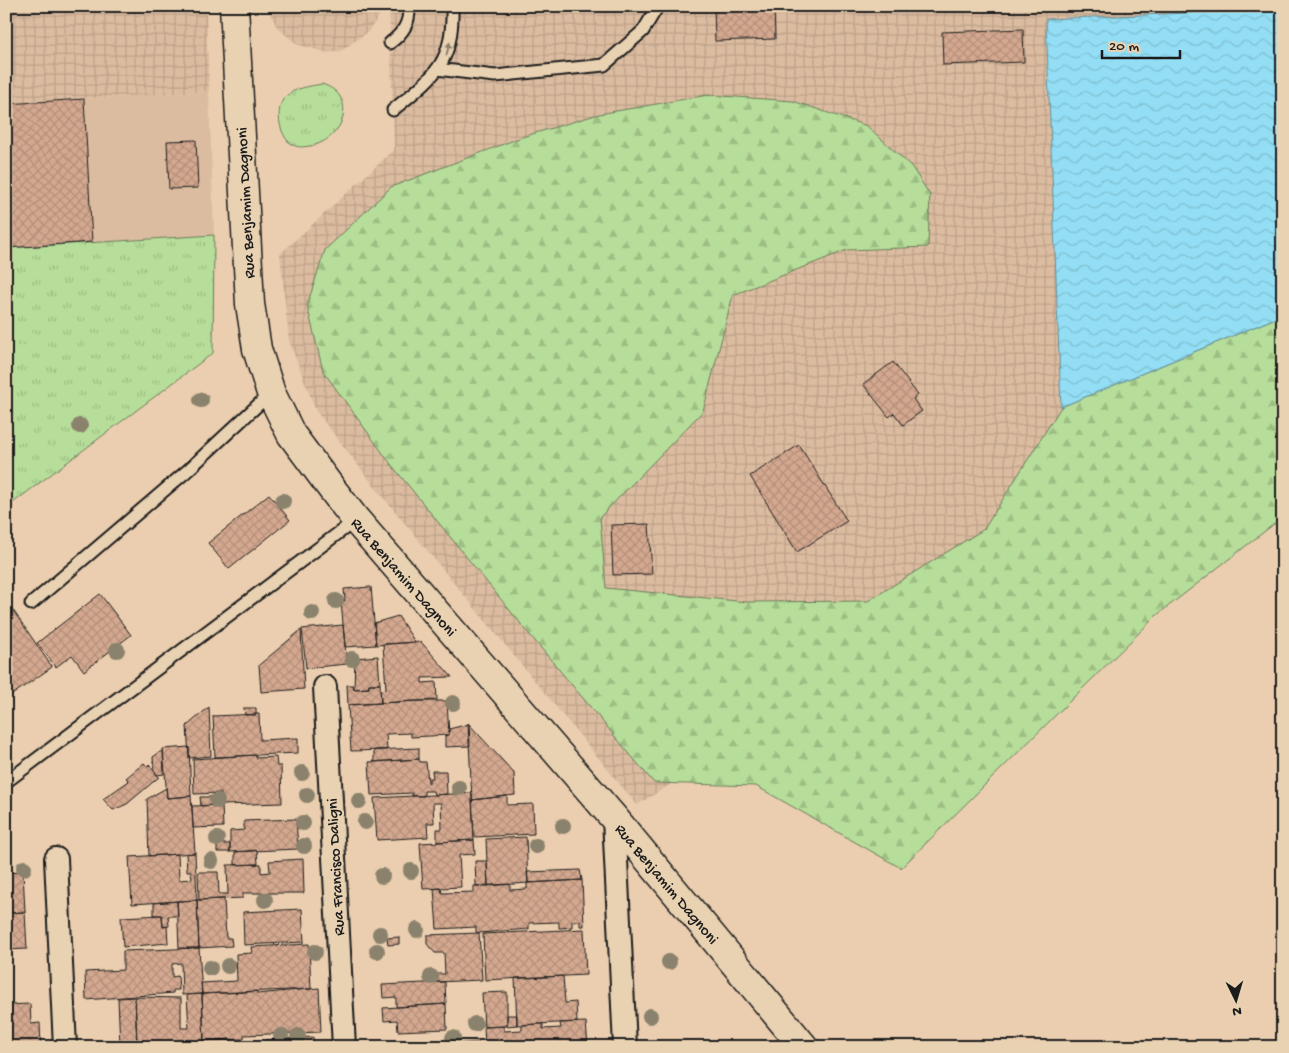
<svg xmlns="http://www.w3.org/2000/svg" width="1289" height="1053" font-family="'Gochi Hand',sans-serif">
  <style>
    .built { fill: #dcbca0 }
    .industrial { fill: url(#industrial-grid) }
    .grass { fill: url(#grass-tufts); stroke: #697c5a }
    .forest { fill: url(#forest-firs); stroke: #697c5a }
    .water { fill: url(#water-waves); stroke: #63909e }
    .building { fill: url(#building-cross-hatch); stroke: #1c1c1c }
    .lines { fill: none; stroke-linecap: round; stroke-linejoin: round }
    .service-casing { stroke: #1c1c1c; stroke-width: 15 }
    .minor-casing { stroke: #1c1c1c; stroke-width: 26 }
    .tertiary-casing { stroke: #1c1c1c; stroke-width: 31 }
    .service { stroke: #e9d2b2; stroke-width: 11 }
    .minor { stroke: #e9d2b2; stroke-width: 22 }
    .tertiary { stroke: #e9d2b2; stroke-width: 28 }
    .tree { fill: #8a826c }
    .oneway { fill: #8d806e }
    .labels { text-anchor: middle; stroke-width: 4; stroke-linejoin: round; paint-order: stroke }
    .street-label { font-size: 16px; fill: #1c1c1c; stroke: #e9d2b2 }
  </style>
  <defs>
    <pattern id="industrial-grid" width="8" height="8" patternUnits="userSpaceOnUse" patternTransform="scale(1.25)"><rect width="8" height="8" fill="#dcbca0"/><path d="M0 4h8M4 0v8" fill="none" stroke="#bca189"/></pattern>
    <pattern id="grass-tufts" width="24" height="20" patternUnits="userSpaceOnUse" patternTransform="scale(1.25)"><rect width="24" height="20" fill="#b6dd99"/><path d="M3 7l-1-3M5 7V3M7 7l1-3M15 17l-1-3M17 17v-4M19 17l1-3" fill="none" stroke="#9cbd83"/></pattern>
    <pattern id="forest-firs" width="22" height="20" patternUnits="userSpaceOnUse" patternTransform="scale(1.25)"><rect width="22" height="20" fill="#b6dd99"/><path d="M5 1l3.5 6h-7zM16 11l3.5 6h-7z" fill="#9cbd83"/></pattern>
    <pattern id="water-waves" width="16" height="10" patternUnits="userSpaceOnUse" patternTransform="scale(1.25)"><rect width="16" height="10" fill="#93def4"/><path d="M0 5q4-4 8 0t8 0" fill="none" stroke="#7ebed1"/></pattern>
    <pattern id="building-cross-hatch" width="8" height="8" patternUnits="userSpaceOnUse" patternTransform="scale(1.25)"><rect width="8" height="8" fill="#d4a88f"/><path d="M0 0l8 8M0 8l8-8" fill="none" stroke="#b5907b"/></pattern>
  </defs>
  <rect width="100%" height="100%" fill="#ebceaf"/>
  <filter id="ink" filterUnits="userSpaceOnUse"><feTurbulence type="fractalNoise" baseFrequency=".02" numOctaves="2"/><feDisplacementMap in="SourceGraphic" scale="10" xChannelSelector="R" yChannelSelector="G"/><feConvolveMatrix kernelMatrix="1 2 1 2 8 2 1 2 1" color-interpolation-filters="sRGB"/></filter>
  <g filter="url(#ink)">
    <path class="built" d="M209,91L214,235L6,248V104Z"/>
    <path class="industrial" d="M6,6H206L209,91L6,104Z
      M266,6H386L368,32L341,51L328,53L296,44L277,27Z
      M389,6H1283V430L1155,487L637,805L374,486L316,411L289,341L280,254L394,150Z"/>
    <path class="grass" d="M322,84C360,96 343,141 310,146C303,147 298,148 291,144C279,135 274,107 286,96C295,88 310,86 322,84Z
      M214,235L213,353L6,508V248Z"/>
    <path class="forest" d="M708,95L793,101L867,126L911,166L930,195L928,247L847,250L733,295L703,411L600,517L606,588L747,602L868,601L984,529L1061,407L1283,315V517L1157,615L901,868L756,786L654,783L525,629L390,463L323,371L307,305L325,250L391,187L522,137L599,114Z"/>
    <path class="water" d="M1283,9V315L1061,407L1046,19Z"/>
    <path class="building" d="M714,6H774L775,39L715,41Z
      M1023,29L1024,62L943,65L942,32Z
      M84,99L92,242L6,248V104Z
      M196,140L198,188L169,189L167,141Z
      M893,362L918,395L913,399L922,411L903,425L894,413L889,417L863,384Z
      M799,445L847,521L797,552L750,476Z
      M269,494L290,520L229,569L208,543Z
      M649,524L652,574L613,575L611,525Z
      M371,587L376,645L345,647L341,601H345L344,589Z
      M100,594L131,635L84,671L72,655L56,667L37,643Z
      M6,600L52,667L6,699Z
      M398,616L415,642L376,645L374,623Z
      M343,625L347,664L306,668L302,629Z
      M301,630L304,689L261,692L259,665Z
      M421,642L452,677L422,678V683L436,682L437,700L381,703L380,690L386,689L383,644Z
      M378,656L380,684H369V688L354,689L355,658Z
      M369,684H380L381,703L348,705L347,685H353L354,689L369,688Z
      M413,701H447L449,735L411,737V733L386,734L387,750L351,751L348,705Z
      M209,707L211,756L189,758L187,726Z
      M244,708H256V715H245Z
      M259,714L260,740L298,738V753L215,757L213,716Z
      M468,723L514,773L515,795L472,800Z
      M469,724L470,746L445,747V735H449V729Z
      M189,747L191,796L167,798L163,749Z
      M419,748V759L374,762V750Z
      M163,750L164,774L157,775L154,771L153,757Z
      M256,755V758L276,757L277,766H281L282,803L222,805L221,793L194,794L193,759Z
      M419,759L420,762H426L428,782L429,783V778H433L432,771H446L447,794L434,795L433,791H424V796H412V793L371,795L369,762Z
      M144,763L147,766L149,765L159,777L127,804L113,810L103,799L129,781L126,778Z
      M166,788L167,798L191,796L195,853L149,856L147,799Z
      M472,793L474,840L437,842V829H442L441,803H433L434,823H427L428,837L377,840L374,798Z
      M507,796V805L533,804L534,834L474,837L472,800Z
      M200,797H211L212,805L201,806Z
      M222,805L223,827L193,828L192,806Z
      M296,819L298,849L230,852V831L244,830V821Z
      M526,837L528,883L488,886L486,839Z
      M474,840L475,854L459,855L461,887L423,889L420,843Z
      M217,844H230V852H217Z
      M257,850L258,864L235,865V852Z
      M195,853L197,900L132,904L129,857L178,854L179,880L192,879L191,871H187L186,854Z
      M303,859L304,893H243V898L199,900L198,872H218L219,894H228L227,865L261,864V873L270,872L269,861Z
      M475,861H487L488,886H476Z
      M580,870L582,880L528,883L527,872Z
      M23,872L25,912L6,913V873Z
      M582,880L584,926H580V921H572V927L559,928V922L529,923V929L479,933L476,932V927L437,929L434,889L441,888L442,893L474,892V886L510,884V890L527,889V883Z
      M224,899L226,938H231L232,946L199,948L197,900Z
      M197,900L199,948H179L177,901Z
      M177,901L178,916H168L169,926L163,927L162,915H154V903Z
      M302,909L304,942L244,945L243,912Z
      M25,912L27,949L6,950V913Z
      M162,915L163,927L167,926L168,943L123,947L121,917Z
      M584,929L586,975L485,980L483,934Z
      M479,933L482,980L436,982L435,974H445L444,953H435L427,944V935Z
      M399,937V944L388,945L387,938Z
      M309,944L311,989L202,994L201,983L237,981L236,954L252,953L251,947Z
      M199,948L202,994L182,995L181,963L172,964V977L178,976L179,990H173V993L86,1000L85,972L123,970V951Z
      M563,976L565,1003L576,1002L577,1022L517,1025L515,978Z
      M445,982L446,1004L396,1007V997L383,998L382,985Z
      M319,988L321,1032L244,1035V1039L204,1041L202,994L257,991V994Z
      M507,992V1026L484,1027L482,993Z
      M202,994L204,1041L137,1044L135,997L181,998V1028H189L187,995Z
      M135,997L137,1044L120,1045L118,998Z
      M30,1004L31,1024L40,1023L41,1047H6V1005Z
      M446,1004L447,1029L398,1031L397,1020L384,1021L383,1008Z
      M507,1015H517V1025L507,1026Z
      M586,1022L588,1047H485L484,1027L504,1026V1031L522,1030V1025L543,1024V1029L561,1028L560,1023Z
      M313,1037L314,1047H265V1040Z
      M231,1039V1047H204V1041Z
      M479,1042V1047H436V1045Z
      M204,1043V1047H152V1045Z
      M419,1043L420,1047H384V1045Z
      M137,1044L139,1047H96V1046Z"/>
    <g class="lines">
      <g class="service-casing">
        <path id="service" d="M390,43C403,33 410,23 409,6
          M437,69L495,76L604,65L643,31L658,6
          M393,110C434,76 454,64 452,6
          M31,604L187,471L271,393
          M6,782L356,520"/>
      </g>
      <g class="minor-casing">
        <path id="minor" d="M325,687L344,1047
          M614,818L625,1047
          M56,859L65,1047"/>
      </g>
      <g class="tertiary-casing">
        <path id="tertiary" d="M234,6L250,304L257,349L271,393L291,434L332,489L356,520L614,818L804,1047"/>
      </g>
      <use href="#service" class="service"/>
      <use href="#minor" class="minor"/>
      <use href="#tertiary" class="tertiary"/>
    </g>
    <g class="tree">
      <circle cx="201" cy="400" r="8"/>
      <circle cx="80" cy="426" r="8"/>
      <circle cx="283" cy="501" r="8"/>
      <circle cx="336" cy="601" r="8"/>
      <circle cx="312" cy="613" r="8"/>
      <circle cx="117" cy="650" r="8"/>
      <circle cx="352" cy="659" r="8"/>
      <circle cx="453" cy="703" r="8"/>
      <circle cx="302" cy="773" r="8"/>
      <circle cx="459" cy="788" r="8"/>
      <circle cx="307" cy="795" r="8"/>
      <circle cx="217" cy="801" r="8"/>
      <circle cx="359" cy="801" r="8"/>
      <circle cx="365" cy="822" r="8"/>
      <circle cx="303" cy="823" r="8"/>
      <circle cx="563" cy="826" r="8"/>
      <circle cx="217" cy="839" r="8"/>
      <circle cx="304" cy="846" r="8"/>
      <circle cx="536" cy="846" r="8"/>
      <circle cx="211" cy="861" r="8"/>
      <circle cx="24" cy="868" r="8"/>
      <circle cx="411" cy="871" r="8"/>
      <circle cx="382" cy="876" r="8"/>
      <circle cx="265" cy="900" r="8"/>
      <circle cx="417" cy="930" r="8"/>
      <circle cx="380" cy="934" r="8"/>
      <circle cx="377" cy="951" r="8"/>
      <circle cx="315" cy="952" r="8"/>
      <circle cx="669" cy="962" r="8"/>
      <circle cx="228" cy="966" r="8"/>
      <circle cx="210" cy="968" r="8"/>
      <circle cx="431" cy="977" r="8"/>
      <circle cx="650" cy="1016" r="8"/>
      <circle cx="475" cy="1024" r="8"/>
      <circle cx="281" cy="1036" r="8"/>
      <circle cx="298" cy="1036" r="8"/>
      <circle cx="453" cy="1038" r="8"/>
    </g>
    <defs><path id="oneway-solid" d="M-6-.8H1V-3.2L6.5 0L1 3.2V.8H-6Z" transform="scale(1.25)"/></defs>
    <use class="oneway" href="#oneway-solid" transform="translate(448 49) rotate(-75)"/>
  </g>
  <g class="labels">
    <g class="street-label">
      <text transform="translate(244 203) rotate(-93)" y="6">Rua Benjamim Dagnoni</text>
      <text transform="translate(405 576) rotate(49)" y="6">Rua Benjamim Dagnoni</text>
      <text transform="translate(334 867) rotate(-93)" y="6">Rua Francisco Daligni</text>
      <text transform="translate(668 883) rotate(50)" y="6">Rua Benjamim Dagnoni</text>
    </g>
  </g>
  <rect width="1289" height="1053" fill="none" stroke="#e9d2b2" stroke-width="25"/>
  <rect x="12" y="12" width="1264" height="1028" fill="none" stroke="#1c1c1c" stroke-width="2" filter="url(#ink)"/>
  <g transform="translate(1236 1000) rotate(175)" stroke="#e9d2b2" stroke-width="4" paint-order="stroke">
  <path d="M0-4L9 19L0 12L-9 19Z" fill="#1c1c1c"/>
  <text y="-8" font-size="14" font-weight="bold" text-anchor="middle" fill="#1c1c1c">N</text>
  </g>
  <path d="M1102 50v8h78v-8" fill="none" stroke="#1c1c1c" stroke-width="2.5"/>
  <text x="1109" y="50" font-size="15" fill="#1c1c1c" stroke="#e9d2b2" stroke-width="4" paint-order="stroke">20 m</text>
</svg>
